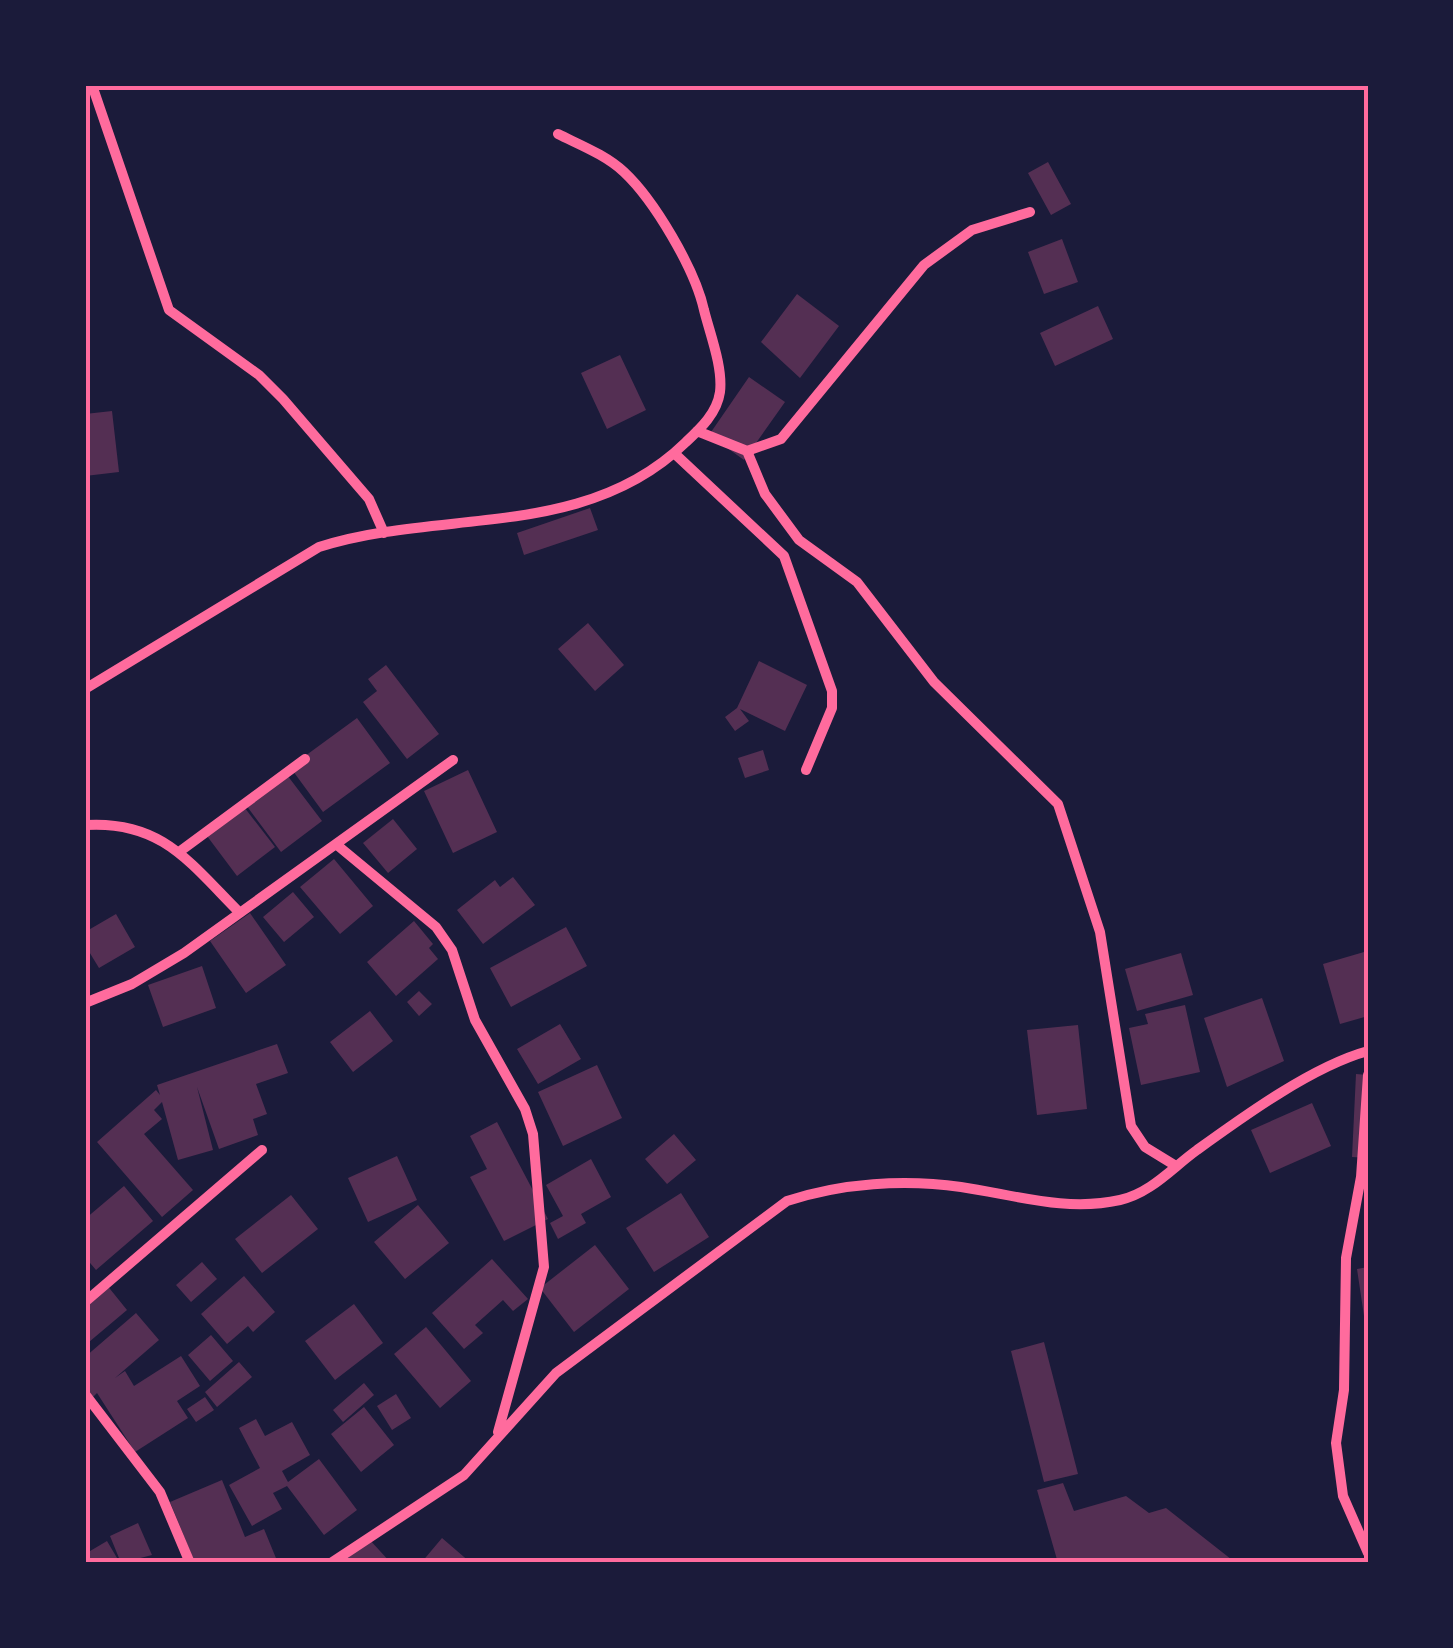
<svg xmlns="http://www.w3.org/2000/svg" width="1453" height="1648" font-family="Cabin,sans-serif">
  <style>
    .building { fill: #542f53 }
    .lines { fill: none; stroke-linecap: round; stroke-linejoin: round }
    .minor { stroke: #ff6b9d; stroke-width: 10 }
    .neatline { fill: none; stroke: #ff6b9d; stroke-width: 4 }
  </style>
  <rect width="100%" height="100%" fill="#1b1b3a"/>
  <path class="building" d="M1048,162L1071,204L1051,215L1028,173Z
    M1062,239L1078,282L1044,294L1028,252Z
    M797,294L839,326L800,378L761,342Z
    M1098,306L1113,339L1055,366L1040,333Z
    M620,355L646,410L607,429L581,373Z
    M749,377L785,402L744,460L709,435Z
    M112,411L119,472L85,476V414Z
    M590,508L598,530L524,555L517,533Z
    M588,623L624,665L595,691L558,649Z
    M759,661L807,685L785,731L740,709L749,721L735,731L725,717L737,708Z
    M386,665L439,734L407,759L363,702L377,691L368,679Z
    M357,718L390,763L323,812L290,767Z
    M763,750L769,770L745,778L738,758Z
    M468,770L497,832L453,853L424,791Z
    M284,771L322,821L281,852L243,801Z
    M241,803L275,847L237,876L204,832Z
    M393,819L417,849L388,873L363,843Z
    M334,859L373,906L340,934L300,887Z
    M513,877L535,905L483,944L457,910L495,880L500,887Z
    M293,892L314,917L284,942L263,917Z
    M250,913L286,965L246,993L210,941Z
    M116,914L135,947L99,968L85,945V932Z
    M414,921L433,944L429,948L438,959L396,996L367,962Z
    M566,927L587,966L511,1007L490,968Z
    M1364,952L1368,1016L1340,1024L1323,964Z
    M1181,953L1193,995L1137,1011L1125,969Z
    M202,966L216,1008L163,1027L148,985Z
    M419,991L432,1004L419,1016L407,1002Z
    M1262,998L1284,1061L1227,1087L1204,1018Z
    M1185,1005L1200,1072L1141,1085L1129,1028L1148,1024L1145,1014Z
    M370,1011L393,1041L353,1072L330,1042Z
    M560,1024L581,1059L538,1084L517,1049Z
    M1078,1025L1087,1109L1037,1115L1027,1030Z
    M277,1044L288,1073L256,1084L267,1114L253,1119L258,1135L219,1149L197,1087L213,1150L178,1160L162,1102L154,1110L162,1119L144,1134L193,1190L162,1217L97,1142L156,1090L160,1095L157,1085Z
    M597,1065L622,1118L563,1146L538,1092Z
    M1356,1074L1368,1075V1158L1352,1157Z
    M1312,1103L1331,1146L1270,1173L1251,1130Z
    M497,1122L548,1219L504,1241L470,1177L487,1169L470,1136Z
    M674,1134L696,1160L667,1184L645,1159Z
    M397,1156L417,1200L368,1222L348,1178Z
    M591,1159L611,1197L581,1214L586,1223L558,1239L550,1223L563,1216L546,1185Z
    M124,1186L153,1221L96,1270L85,1257V1219Z
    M681,1193L709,1237L654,1272L626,1228Z
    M291,1195L318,1229L262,1273L235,1239Z
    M418,1205L449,1243L405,1279L374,1242Z
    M595,1245L629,1289L574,1332L540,1288Z
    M492,1259L528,1299L513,1311L503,1300L475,1325L483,1333L464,1349L432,1313Z
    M202,1262L217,1279L191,1302L176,1285Z
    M1368,1267V1315L1364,1316L1357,1269Z
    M244,1276L275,1312L253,1332L248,1326L227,1344L201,1314Z
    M106,1284L127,1310L89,1342L85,1301Z
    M354,1304L383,1343L335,1380L305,1341Z
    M136,1313L159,1340L115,1378L125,1371L134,1386L181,1356L200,1386L177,1401L188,1418L135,1452L97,1393L93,1397L85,1387V1357Z
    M426,1327L471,1381L440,1408L394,1354Z
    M211,1335L233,1361L210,1381L188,1355Z
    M1044,1342L1078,1474L1044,1482L1011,1351Z
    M239,1362L252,1377L217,1407L205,1392Z
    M364,1383L374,1395L343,1422L333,1410Z
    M396,1394L411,1418L392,1430L377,1406Z
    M205,1397L214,1410L196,1422L187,1409Z
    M364,1407L394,1445L361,1472L331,1434Z
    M256,1419L265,1436L292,1422L310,1455L282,1471L288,1482L319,1459L357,1510L324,1535L287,1486L273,1493L282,1509L252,1526L229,1485L260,1468L239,1428Z
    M222,1480L245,1537L264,1529L278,1563H195L170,1502Z
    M1063,1483L1074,1511L1126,1496L1149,1513L1166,1508L1236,1563H1058L1037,1490Z
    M138,1523L152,1555L121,1563L110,1536Z
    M442,1538L471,1563H421Z
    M369,1539L391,1563H348L346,1560Z
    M107,1541L120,1563H85V1554Z"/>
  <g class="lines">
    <path class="minor" d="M92,85L169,310L259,375L283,399L369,499L384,533
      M697,431L747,451L781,439L924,265L972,230L1030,212
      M747,451L765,494L799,540L857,582L934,682L1058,804L1100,932L1131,1126L1145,1147L1176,1166
      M674,453L784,556L832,691V708L806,770
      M85,689L319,547C441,508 585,541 686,442C701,428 717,413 720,392C723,367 710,334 704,310C695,269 654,200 624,172C606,155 580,145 558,134
      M85,825C162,820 190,863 240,913
      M337,845L436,927L452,950L475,1020L525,1109L533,1134L544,1267L498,1432
      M179,852L305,759
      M85,1003L132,984L184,953L453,760
      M1368,1075L1361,1177L1346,1258L1344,1390L1336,1443L1343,1496L1368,1553
      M85,1302L262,1150
      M85,1394L160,1492L190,1563
      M331,1563L464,1475L556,1373L787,1201C842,1183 904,1179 961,1187C1015,1195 1066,1212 1120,1200C1151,1193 1172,1168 1197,1150C1244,1116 1313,1066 1368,1051"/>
  </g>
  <rect width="1453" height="1648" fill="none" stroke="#1b1b3a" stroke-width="175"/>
  <rect x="88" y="88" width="1278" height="1472" class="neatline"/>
</svg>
